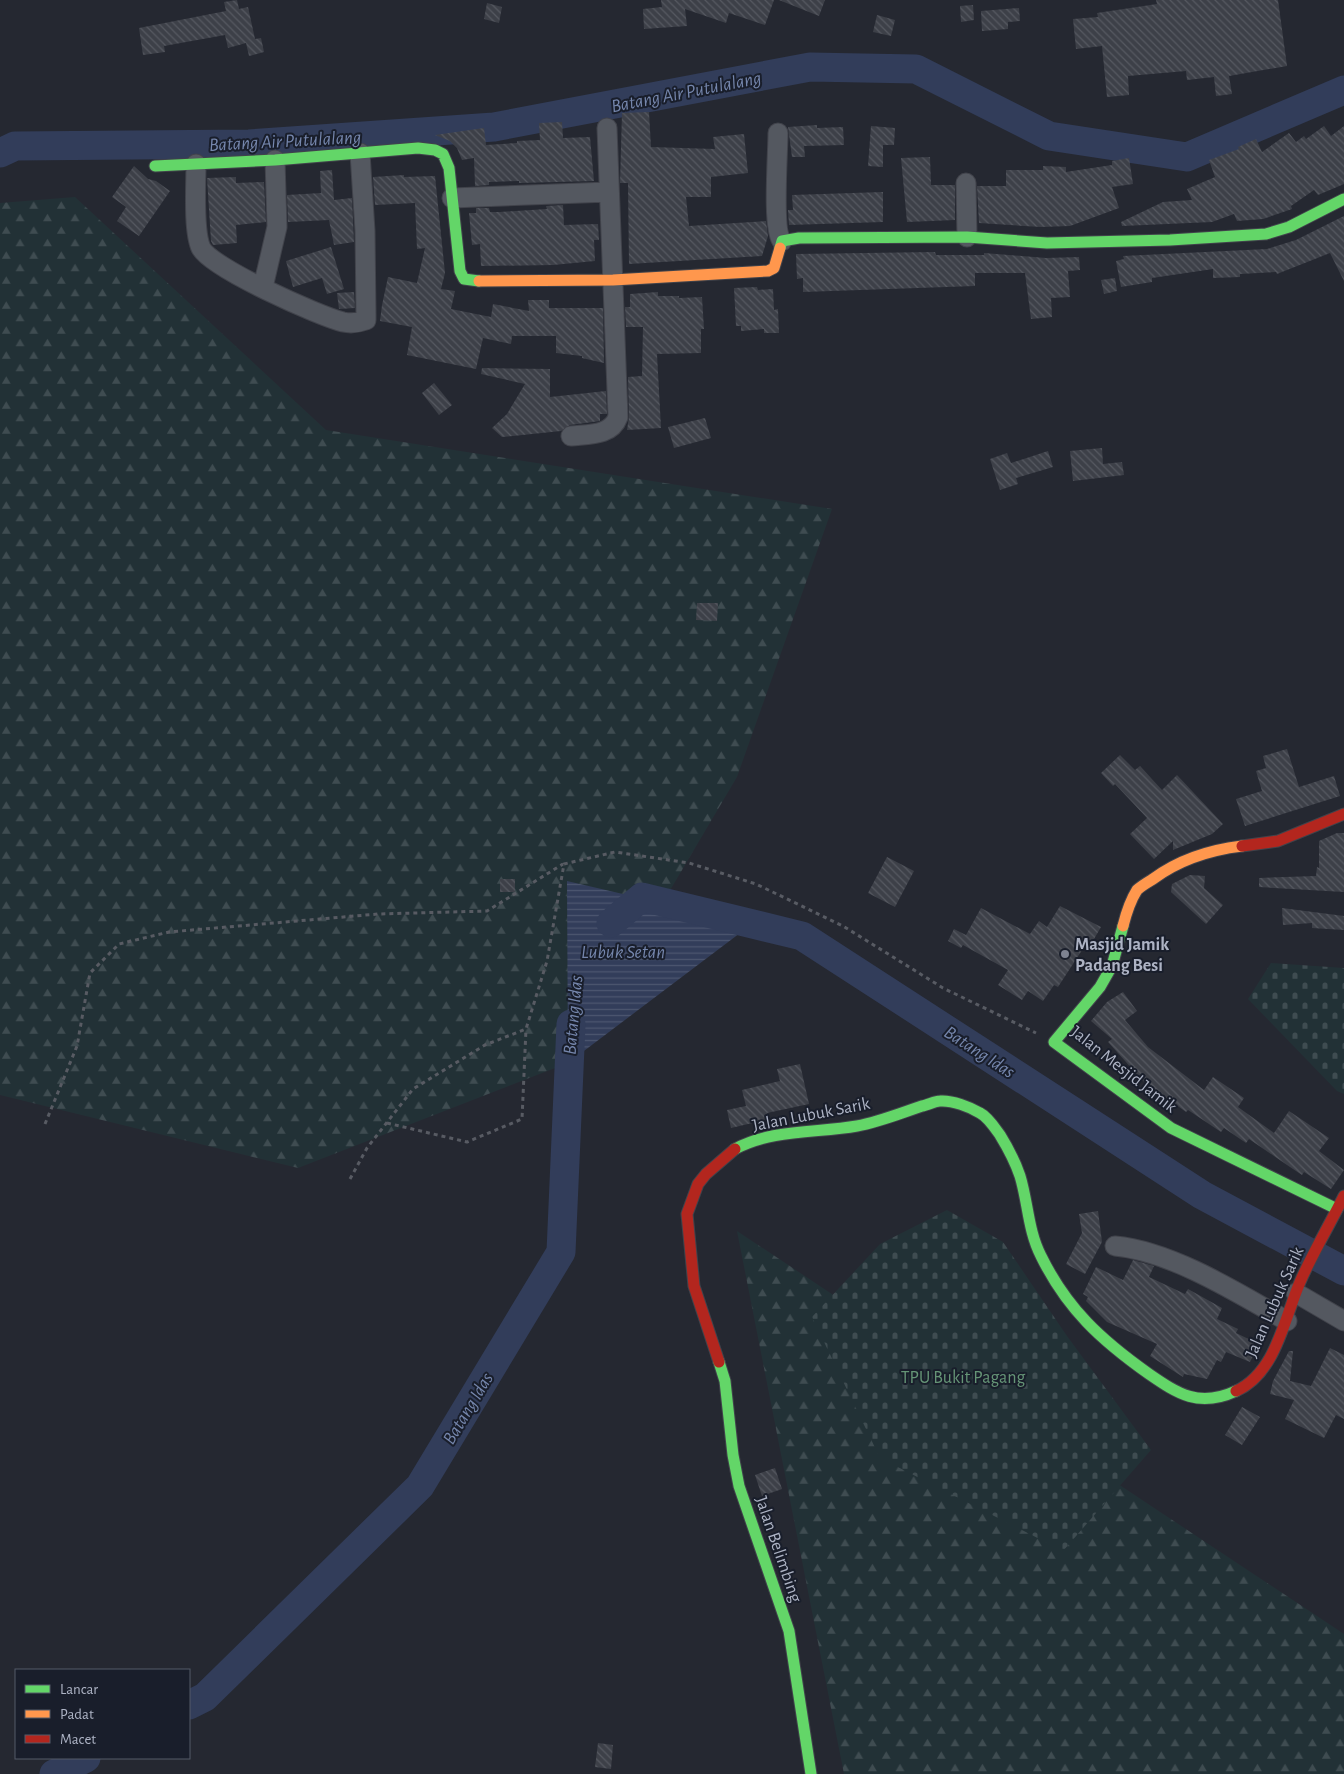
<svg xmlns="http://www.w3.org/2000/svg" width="1344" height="1774" font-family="'Alegreya Sans',sans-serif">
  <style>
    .forest { fill: url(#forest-firs) }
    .cemetery { fill: url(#cemetery-stones) }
    .water { fill: url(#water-rules) }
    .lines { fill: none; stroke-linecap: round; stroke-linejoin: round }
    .river { stroke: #323d5a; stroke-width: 29 }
    .building { fill: url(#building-back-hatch) }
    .street-casing { stroke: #41434b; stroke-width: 21 }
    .fast-casing { stroke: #41434b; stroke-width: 13 }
    .slow-casing { stroke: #41434b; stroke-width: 13 }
    .jam-casing { stroke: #41434b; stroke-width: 13 }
    .path { stroke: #585b63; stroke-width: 3; stroke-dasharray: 4 4; stroke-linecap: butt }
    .street { stroke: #545860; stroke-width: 19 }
    .fast { stroke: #63d668; stroke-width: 11 }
    .slow { stroke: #ff974d; stroke-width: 11 }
    .jam { stroke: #b3261e; stroke-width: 11 }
    .poi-dot { fill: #7d8291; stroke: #191e2b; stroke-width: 2 }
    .labels { text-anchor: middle; stroke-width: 4; stroke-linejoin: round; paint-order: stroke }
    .poi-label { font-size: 18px; font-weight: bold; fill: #adb3c4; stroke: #191e2b; text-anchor: start }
    .street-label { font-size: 18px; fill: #adb3c4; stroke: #191e2b }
    .park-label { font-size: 18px; fill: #659476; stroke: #191e2b }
    .water-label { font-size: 19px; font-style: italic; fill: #7586ac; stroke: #191e2b }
  </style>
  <defs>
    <pattern id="forest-firs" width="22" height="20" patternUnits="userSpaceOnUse" patternTransform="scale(1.25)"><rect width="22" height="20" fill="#223136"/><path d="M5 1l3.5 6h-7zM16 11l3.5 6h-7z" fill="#3f4c51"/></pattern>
    <pattern id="cemetery-stones" width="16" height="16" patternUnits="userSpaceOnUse" patternTransform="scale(1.25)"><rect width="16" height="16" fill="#223136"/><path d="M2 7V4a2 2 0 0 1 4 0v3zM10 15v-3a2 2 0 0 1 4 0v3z" fill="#3f4c51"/></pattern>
    <pattern id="water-rules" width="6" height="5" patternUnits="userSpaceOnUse" patternTransform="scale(1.25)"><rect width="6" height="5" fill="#323d5a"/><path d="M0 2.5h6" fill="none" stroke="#4d5770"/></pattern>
    <pattern id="building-back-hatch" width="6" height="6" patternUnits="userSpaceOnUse" patternTransform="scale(1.25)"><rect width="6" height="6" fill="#3d4048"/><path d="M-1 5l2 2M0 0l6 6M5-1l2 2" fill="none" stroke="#565961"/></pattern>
  </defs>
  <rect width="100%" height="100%" fill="#252831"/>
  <path class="forest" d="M75,197L326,430L832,509L737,777L568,1063L298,1168L0,1095V203Z
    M737,1231L1344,1634V1774H844Z"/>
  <path class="cemetery" d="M1271,963L1344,968V1094L1337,1091L1248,999Z
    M947,1210L1003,1242L1067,1336L1151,1450L1063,1551L880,1458L812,1317L880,1244Z"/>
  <path class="water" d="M567,881L752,924L568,1063Z"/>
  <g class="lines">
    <path class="river" d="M0,153L15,146L249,144L494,127L810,67L916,69L1049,136L1187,157L1344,90
      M611,923L642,897L802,936L1202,1195L1344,1271
      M189,1705L205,1697L420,1486L561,1252L571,1024
      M54,1774L86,1758"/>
  </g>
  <path class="building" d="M237,0L239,9L248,7L255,39L261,38L264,52L249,56L246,43L228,48L225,35L164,46L165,52L143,55L139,28L226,11L224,2Z
    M661,0H774L765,25L729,13L726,23L685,9L687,26L644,29L643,9L662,7Z
    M779,0H825L819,16Z
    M1156,0H1278L1287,66L1229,76L1232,94L1216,96L1214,77L1187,80L1186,71L1128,76L1129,95L1107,97L1102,46L1076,49L1073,19L1098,17L1097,13L1157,4Z
    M487,3L502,7L499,23L484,19Z
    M973,5L974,20L961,22L960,6Z
    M1019,8L1020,21L1008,22V29L982,31L981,11Z
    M877,15L895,20L891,36L873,32Z
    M649,112L651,147L715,149L713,137L744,134L748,173L711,177V197H686L689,226L766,221L768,236L762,256L629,264L628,183H620L622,113Z
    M562,122L563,138L590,137L594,181L519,183V181L489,182V185L475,186L474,158L462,160L457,148L450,141L435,135L484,128L486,145L517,143V141L540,140L539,123Z
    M817,125V128L843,127L844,145L804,146L805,157H792L788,127Z
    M871,126L895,128L894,145H883V167L868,166Z
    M1324,126L1331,136L1344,126V184L1318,195L1314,190L1291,206L1292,209L1263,219L1237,221L1234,214L1212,222L1122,226L1121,222L1163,202L1192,200L1187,189L1215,177L1209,160L1239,149L1238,147L1256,139L1262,152L1289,133L1296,142L1304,136L1306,139Z
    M930,157L931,185H955V220L907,222L901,158Z
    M1129,158L1133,184L1112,187L1119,208L1070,226L1041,227L979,223L977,186H1006V170H1043V166L1066,167V172L1112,165V161Z
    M134,166L148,179L156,181L170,191L139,236L117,221L126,207L112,197Z
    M332,170L334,200L352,198L354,242L334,245L329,220L288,222L287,195L321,193L320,171Z
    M404,175V177L435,176L445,273L441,289L455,291L451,309L491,317L493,304L529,311L528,300H549V308H603L604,363L582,358V356L556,353V336H512L511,344L483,338L476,369L407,355L412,327L380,321L382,305L388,277L417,283L425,248L417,249L415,203L375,205L373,177Z
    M236,177V183L264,182L266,222L236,225L237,243L213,245L211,241L207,178Z
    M883,192V222L789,225L788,210H793L792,195Z
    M563,205L564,225L598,224L599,240H594L595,261L553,265L481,266L480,244L472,245L469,213H476V208H489L490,212H500L547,209L546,206Z
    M1344,216V281L1330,253L1277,274L1276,272L1240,274V277L1213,278V269L1152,278V282L1121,287L1116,261L1124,259L1123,256L1267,249L1296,240Z
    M331,247L344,289L327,294L322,278L293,287L286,261Z
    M935,252L936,255H984V253L1046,258L1079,257L1080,270L1068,271L1070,297L1051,298L1052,317L1031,319L1025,273H975V286L803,292V278L797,279L796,254Z
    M1115,278L1117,291L1104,294L1101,280Z
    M757,287L758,290L773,289L774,310L778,309L779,333H764V329L741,331V326H736L734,288Z
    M354,292L355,308L339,309L337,293Z
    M658,292V296H679V298L702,297L704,329H701V353L657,354L661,428L627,430L629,417L628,377L642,376L643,327H626L625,307H630V294Z
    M482,368L550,369V397L606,391L607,414H600V421L570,425L561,431L502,437L492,428L507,414L525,384L481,374Z
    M434,383L452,405L439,415L422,393Z
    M705,418L711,438L674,448L668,427Z
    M1102,448L1103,464L1122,462L1124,475L1073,481L1070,451Z
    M1048,451L1053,467L1016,478L1018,484L1000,490L990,459L1007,453L1011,463Z
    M697,603H718L717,621L696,620Z
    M1287,749L1299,787L1334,776L1340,796L1245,826L1236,799L1262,791L1256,771L1266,768L1263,756Z
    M1120,755L1135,770L1140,766L1162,790L1177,775L1223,824L1212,834L1173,850V841L1154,859L1130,834L1147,818L1115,784L1113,786L1101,773Z
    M1337,833H1344V892L1259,887V878L1316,876L1317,867L1319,868V841Z
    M887,857L914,871L895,907L868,893Z
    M1190,875L1205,876L1204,888L1223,905L1206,924L1171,892L1172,884Z
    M500,879H515V892H500Z
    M1060,906L1101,927L1090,946L1086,944L1058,987L1054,985L1043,1001L1028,991L1022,1000L998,985L1008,970L963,945L961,948L948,941L954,929L966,935L981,908L1030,934L1039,921L1047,927Z
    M1282,908L1344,916V930L1312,928V923L1283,925Z
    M1123,992L1137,1011L1125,1020L1148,1047L1204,1090L1213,1077L1244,1098L1238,1107L1274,1133L1289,1111L1329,1138L1319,1151L1344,1170L1331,1189L1304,1172L1302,1175L1287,1165L1249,1139L1246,1143L1224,1128L1221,1132L1188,1110L1186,1112L1143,1081L1108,1042L1112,1039L1091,1021L1107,1002Z
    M800,1064L809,1104L767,1113L769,1119L731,1128L727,1110L746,1106L742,1090L780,1081L777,1069Z
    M1098,1211L1102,1242L1085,1274L1066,1264L1082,1233L1079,1214Z
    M1133,1260L1154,1266L1149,1277L1185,1294L1188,1289L1222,1308L1217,1319L1238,1329L1236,1333L1259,1344L1250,1362L1226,1352L1221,1362L1217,1360L1207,1379L1184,1374L1183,1377L1150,1356L1157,1344L1107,1322L1086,1301L1088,1297L1083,1294L1096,1267L1123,1280Z
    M1330,1348L1344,1355V1419L1336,1415L1324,1438L1285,1419L1294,1400L1270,1394L1273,1381L1289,1351H1293L1290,1381L1311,1386Z
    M1242,1407L1260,1417L1242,1445L1225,1435Z
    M775,1468L782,1489L762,1496L755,1475Z
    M598,1743L613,1745L611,1769L595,1767Z"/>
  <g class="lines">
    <g class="street-casing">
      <path id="street" d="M778,133C778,153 772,230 782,241
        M196,164C196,184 193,231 201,248C211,268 319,316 343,322C352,324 358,323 366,320V314L365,231L360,153
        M966,183L967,237
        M452,198L609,192
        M263,287L277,227L275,160
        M571,436C589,434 611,436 618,417L607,128
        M1115,1246C1171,1251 1238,1293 1287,1321
        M1296,1293L1344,1321"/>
    </g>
    <g class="fast-casing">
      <path id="fast" d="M155,166L275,160L418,148L435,150L443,154L449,168L460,271L464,279L479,281
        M780,248L782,241L799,238L967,237L1047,243L1170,240L1266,234L1289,227L1344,199
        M1123,926L1112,966L1100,987L1054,1042L1171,1128L1337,1209
        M735,1149C772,1129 817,1133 857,1126C879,1122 901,1113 922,1106C928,1105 935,1101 940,1101C952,1100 970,1107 980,1113C988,1117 995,1128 1000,1135C1008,1148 1015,1161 1020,1176C1028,1202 1028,1231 1041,1256C1067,1309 1101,1340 1149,1374C1178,1394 1199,1408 1236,1391
        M719,1362L725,1381L733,1455L739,1486L789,1631L811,1774"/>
    </g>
    <g class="slow-casing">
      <path id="slow" d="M479,281L613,280L768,271L774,268L780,248
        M1123,926C1126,914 1130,901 1137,890C1141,886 1148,882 1153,879C1180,859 1209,850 1242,846"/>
    </g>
    <g class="jam-casing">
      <path id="jam" d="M1242,846L1278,841L1344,814
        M719,1362L694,1286L687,1214L698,1184L706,1174L735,1149
        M1236,1391C1276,1373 1284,1319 1300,1282C1313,1252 1330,1224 1344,1196"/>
    </g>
    <path class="path" d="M387,1123L467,1142L522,1119L526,1029
      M45,1124L77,1046L90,973L119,944L169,932L378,914L487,911L563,864
      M350,1179L367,1148L413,1089L485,1045L526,1029L547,961L564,864L615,852L689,863L756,884L843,926L943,988L1036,1033"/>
    <use href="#street" class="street"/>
    <use href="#fast" class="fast"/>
    <use href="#slow" class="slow"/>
    <use href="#jam" class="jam"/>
  </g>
  <circle class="poi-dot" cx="1065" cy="954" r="5"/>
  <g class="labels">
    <g class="poi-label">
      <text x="1075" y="950">Masjid Jamik<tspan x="1075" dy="21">Padang Besi</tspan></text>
    </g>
    <g class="street-label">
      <text transform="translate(1124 1069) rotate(38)" y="6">Jalan Mesjid Jamik</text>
      <text transform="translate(811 1114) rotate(-11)" y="6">Jalan Lubuk Sarik</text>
      <text transform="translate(1274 1302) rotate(-66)" y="6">Jalan Lubuk Sarik</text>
      <text transform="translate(779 1549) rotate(71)" y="6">Jalan Belimbing</text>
    </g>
    <g class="park-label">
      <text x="963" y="1383">TPU Bukit Pagang</text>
    </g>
    <g class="water-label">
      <text transform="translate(686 91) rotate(-11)" y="7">Batang Air Putulalang</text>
      <text transform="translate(285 140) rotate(-3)" y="7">Batang Air Putulalang</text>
      <text x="623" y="958">Lubuk Setan</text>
      <text transform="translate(572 1015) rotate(-85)" y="7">Batang Idas</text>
      <text transform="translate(980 1051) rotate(33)" y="7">Batang Idas</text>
      <text transform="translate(467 1408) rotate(-59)" y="7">Batang Idas</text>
    </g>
  </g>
  <rect x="15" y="1669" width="175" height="90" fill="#191e2b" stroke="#545a68"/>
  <rect x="25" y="1685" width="25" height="8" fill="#63d668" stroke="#545a68"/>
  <text x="60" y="1694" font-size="15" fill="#adb3c4">Lancar</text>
  <rect x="25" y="1710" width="25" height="8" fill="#ff974d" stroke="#545a68"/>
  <text x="60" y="1719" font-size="15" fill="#adb3c4">Padat</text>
  <rect x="25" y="1735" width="25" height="8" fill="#b3261e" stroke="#545a68"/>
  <text x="60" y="1744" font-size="15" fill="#adb3c4">Macet</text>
</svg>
